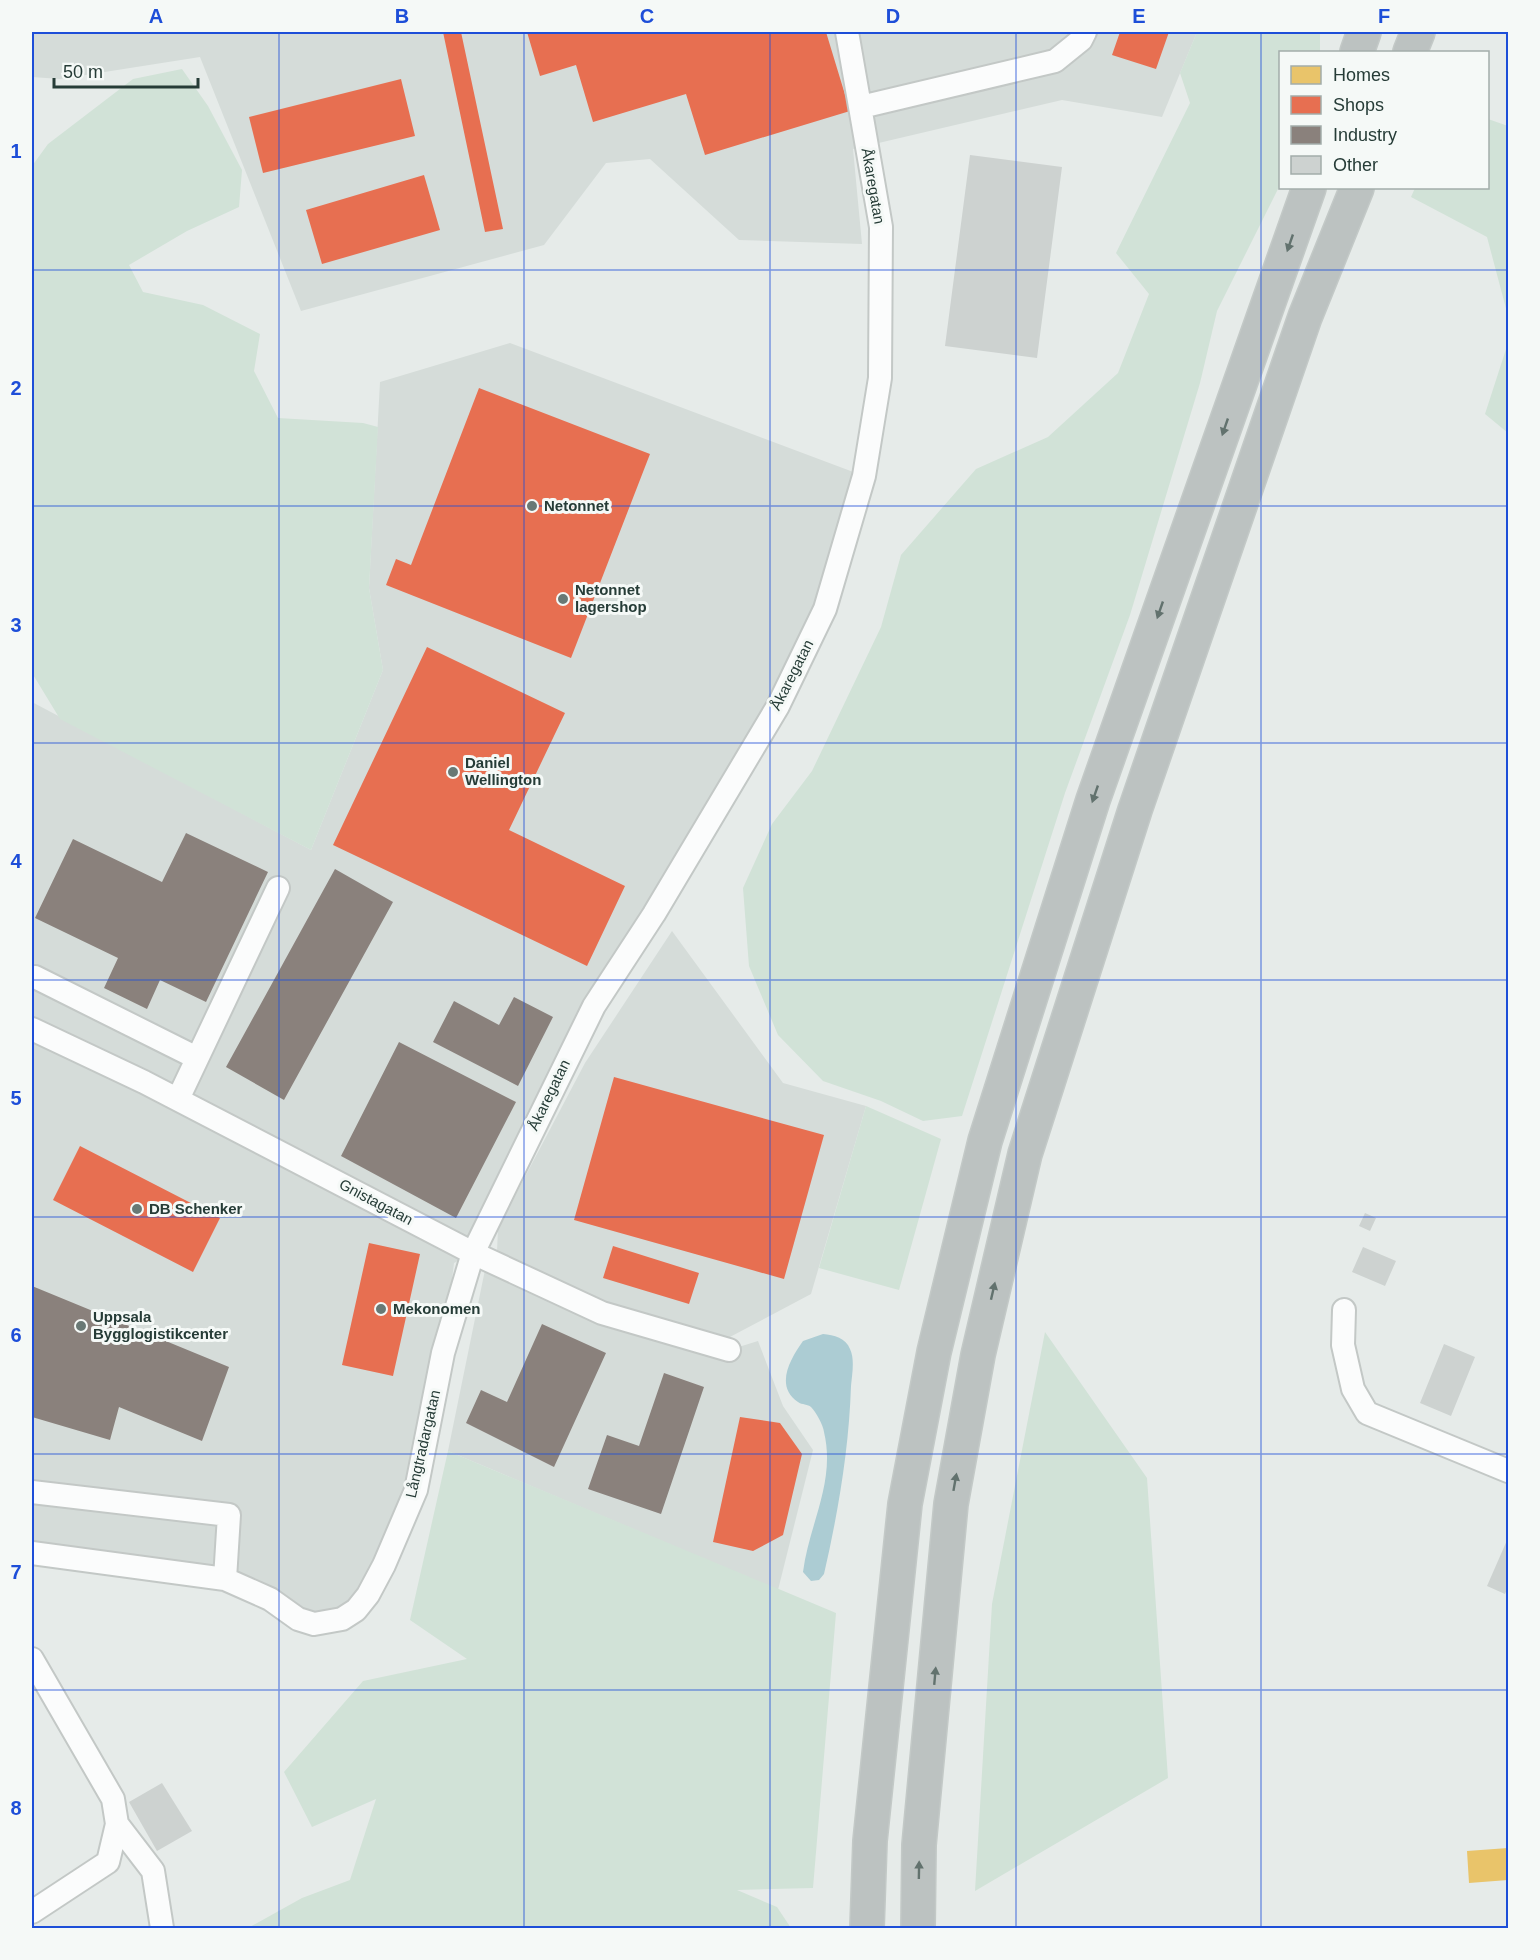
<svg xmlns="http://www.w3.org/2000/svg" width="1540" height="1960" font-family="Helvetica,sans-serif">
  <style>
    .built { fill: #d5dcd9 }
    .green { fill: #d1e2d7 }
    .water { fill: #acccd3 }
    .homes { fill: #e9c46a }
    .shops { fill: #e76f51 }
    .industry { fill: #8a817c }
    .building { fill: #cdd2d0 }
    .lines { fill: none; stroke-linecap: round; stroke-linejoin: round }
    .minor-casing { stroke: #c3c8c6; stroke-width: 26 }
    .highway-casing { stroke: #c3c9c7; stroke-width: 36 }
    .minor { stroke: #fbfcfc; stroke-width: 22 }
    .highway { stroke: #bcc2c1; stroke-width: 33 }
    .oneway { fill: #62726e }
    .grid { fill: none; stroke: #1d4ed8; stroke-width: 1.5; stroke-opacity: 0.55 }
    .poi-dot { fill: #697975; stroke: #f5f9f7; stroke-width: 2 }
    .labels { text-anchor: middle; stroke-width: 6; stroke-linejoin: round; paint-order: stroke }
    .street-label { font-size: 15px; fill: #263c37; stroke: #f5f9f7 }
    .poi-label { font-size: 15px; font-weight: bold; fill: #263c37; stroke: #f5f9f7; text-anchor: start }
    .neatline { fill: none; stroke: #1d4ed8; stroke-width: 2 }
    .grid-label { font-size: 20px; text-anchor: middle; font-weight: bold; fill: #1d4ed8 }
  </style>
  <rect width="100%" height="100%" fill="#e6ebe9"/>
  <path class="built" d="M32,32H1197L1162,117L1062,100L853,149L862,244L739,240L650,159L606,163L544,245L301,311L200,57L60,79L32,77Z
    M510,343L864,476L825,609L654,914L473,1253L454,1263L443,1353L384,1565L330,1623L225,1579L32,1557V702L311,850L383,670L369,588L380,382Z
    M672,931L783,1083L866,1106L811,1294L728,1338L606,1302L497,1252L498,1228L585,1063Z
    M487,1260L729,1350L758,1341L783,1406L813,1450L778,1590L448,1451Z"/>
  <path class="green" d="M1197,32H1320V52H1280V185L1217,311L1200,383L1130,615L1065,793L962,1116L923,1121L881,1101L823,1081L778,1035L749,966L743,888L772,824L812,771L881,627L901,555L976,469L1048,437L1118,373L1149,294L1116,253L1190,103L1180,73Z
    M182,69L208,106L242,170L239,207L187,231L129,265L143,292L203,305L260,334L254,371L278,418L363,423L378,427L369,588L383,670L311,850L60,719L32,673V166L48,144L133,79Z
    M1488,119L1508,126V316L1487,237L1411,197L1415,188H1488Z
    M1508,343V433L1485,414Z
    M866,1106L941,1139L899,1290L819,1268Z
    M1045,1332L1147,1478L1168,1778L975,1891L992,1604Z
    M448,1451L836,1613L813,1888L737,1890L777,1907L791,1928H248L302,1898L350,1880L376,1799L312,1827L284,1772L363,1681L467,1659L410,1620Z"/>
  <path class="water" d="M823,1334C834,1335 846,1338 850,1349C855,1359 852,1375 851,1386C849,1449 838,1513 824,1574L819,1580L811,1581L803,1572C809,1524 836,1482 824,1432C823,1425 816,1412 811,1407C808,1404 802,1405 798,1402C774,1386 791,1358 803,1341Z"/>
  <path class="homes" d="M1508,1848V1880L1469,1883L1467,1851Z"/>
  <path class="shops" d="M443,32H461L503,229L485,232Z
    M527,32H826L850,111L705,155L686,94L593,122L576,65L540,76Z
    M1120,32H1169L1156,69L1112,55Z
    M401,79L415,136L263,173L249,117Z
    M424,175L440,230L322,264L306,210Z
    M479,388L650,454L571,658L386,585L396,559L411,565Z
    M427,647L565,713L509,830L625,886L587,966L333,845Z
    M614,1077L824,1135L784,1279L574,1220Z
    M80,1146L220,1218L193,1272L53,1200Z
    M369,1243L420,1254L393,1376L342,1365Z
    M613,1246L699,1273L689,1304L603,1278Z
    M740,1417L780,1423L802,1454L783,1535L753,1551L713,1542Z"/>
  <path class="industry" d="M186,833L268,872L206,1002L160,980L147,1009L104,988L118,958L35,918L73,839L162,882Z
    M335,869L393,902L284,1100L226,1067Z
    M514,997L553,1017L518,1086L433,1042L454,1001L499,1025Z
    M399,1042L516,1102L456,1218L341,1156Z
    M32,1286L229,1367L202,1441L119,1407L110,1440L32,1417Z
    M542,1324L606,1353L554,1467L466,1423L481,1390L507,1402Z
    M664,1373L704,1387L661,1514L588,1489L607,1435L639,1446Z"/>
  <path class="building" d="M970,155L1062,167L1037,358L945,346Z
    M1365,1213L1376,1218L1370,1231L1359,1226Z
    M1363,1247L1396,1261L1385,1286L1352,1272Z
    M1444,1344L1475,1357L1451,1416L1420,1403Z
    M1508,1538V1587L1505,1594L1487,1586Z
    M162,1783L192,1831L157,1851L129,1802Z"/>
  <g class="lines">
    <g class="minor-casing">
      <path id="minor" d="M861,107L1055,61L1081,40L1085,32
        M35,977L197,1058
        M32,1029L144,1082L473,1253L602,1313L729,1350
        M178,1099L278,888
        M1344,1310L1343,1345L1353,1389L1367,1413L1508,1471
        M32,1492L229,1515L225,1579
        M32,1553L225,1579L270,1599L298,1619L314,1624L342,1619L356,1610L368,1595L384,1565L416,1490L443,1353L473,1253L594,1006L654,914L778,706L825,609L864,476L880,378L881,227L847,32
        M32,1659L113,1799L117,1824L108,1862L32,1912
        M117,1824L153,1871L162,1928"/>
    </g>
    <g class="highway-casing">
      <path id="highway" d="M1357,52L1364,32
        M1410,52L1418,32
        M867,1928L870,1841L905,1504L934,1352L985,1141L1093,800L1309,188
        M918,1928L919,1845L951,1504L978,1355L1025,1154L1135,810L1305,317L1357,188"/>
    </g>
    <use href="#minor" class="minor"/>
    <use href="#highway" class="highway"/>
  </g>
  <defs><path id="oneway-solid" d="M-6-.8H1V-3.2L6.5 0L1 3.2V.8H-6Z" transform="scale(1.5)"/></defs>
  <g class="oneway">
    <use href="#oneway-solid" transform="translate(1290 243) rotate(109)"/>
    <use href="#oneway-solid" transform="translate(1225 427) rotate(109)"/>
    <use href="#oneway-solid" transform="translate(1160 610) rotate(109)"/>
    <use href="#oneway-solid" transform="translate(1095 794) rotate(109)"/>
    <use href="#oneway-solid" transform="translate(993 1291) rotate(-77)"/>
    <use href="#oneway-solid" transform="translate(955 1482) rotate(-80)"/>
    <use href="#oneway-solid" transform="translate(935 1676) rotate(-85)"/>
    <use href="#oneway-solid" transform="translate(919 1870) rotate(-89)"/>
  </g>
  <path class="grid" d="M279,32V1928M524,32V1928M770,32V1928M1016,32V1928M1261,32V1928M32,270H1508M32,506H1508M32,743H1508M32,980H1508M32,1217H1508M32,1454H1508M32,1690H1508"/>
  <g class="poi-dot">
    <circle cx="532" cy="506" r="6"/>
    <circle cx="563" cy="599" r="6"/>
    <circle cx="453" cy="772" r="6"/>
    <circle cx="137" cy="1209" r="6"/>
    <circle cx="381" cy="1309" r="6"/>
    <circle cx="81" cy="1326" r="6"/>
  </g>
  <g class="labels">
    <g class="street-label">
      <text transform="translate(873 186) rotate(80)" y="5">Åkaregatan</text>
      <text transform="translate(792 675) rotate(-63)" y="5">Åkaregatan</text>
      <text transform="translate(549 1095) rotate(-64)" y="5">Åkaregatan</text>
      <text transform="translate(376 1202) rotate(28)" y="5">Gnistagatan</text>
      <text transform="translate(423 1444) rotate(-77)" y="5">Långtradargatan</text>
    </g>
    <g class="poi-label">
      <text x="544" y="511">Netonnet</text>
      <text x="575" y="595">Netonnet<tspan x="575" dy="17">lagershop</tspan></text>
      <text x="465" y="768">Daniel<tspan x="465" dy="17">Wellington</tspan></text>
      <text x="149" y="1214">DB Schenker</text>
      <text x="393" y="1314">Mekonomen</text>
      <text x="93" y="1322">Uppsala<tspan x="93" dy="17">Bygglogistikcenter</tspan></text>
    </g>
  </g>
  <rect width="1540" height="1960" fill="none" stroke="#f5f9f7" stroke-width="66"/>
  <rect x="1279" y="51" width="210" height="138" fill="#f5f9f7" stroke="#a2adaa" stroke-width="1.5"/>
  <rect x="1291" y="66" width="30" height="18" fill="#e9c46a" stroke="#a2adaa" stroke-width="1.5"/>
  <text x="1333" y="81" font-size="18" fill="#263c37">Homes</text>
  <rect x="1291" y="96" width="30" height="18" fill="#e76f51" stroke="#a2adaa" stroke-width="1.5"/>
  <text x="1333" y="111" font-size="18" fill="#263c37">Shops</text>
  <rect x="1291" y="126" width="30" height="18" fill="#8a817c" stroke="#a2adaa" stroke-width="1.5"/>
  <text x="1333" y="141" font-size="18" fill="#263c37">Industry</text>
  <rect x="1291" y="156" width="30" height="18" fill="#cdd2d0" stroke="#a2adaa" stroke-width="1.5"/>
  <text x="1333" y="171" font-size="18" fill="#263c37">Other</text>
  <path d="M54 78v9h144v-9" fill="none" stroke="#263c37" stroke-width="3"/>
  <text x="63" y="78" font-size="18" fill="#263c37" stroke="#f5f9f7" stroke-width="4.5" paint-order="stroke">50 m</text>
  <rect x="33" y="33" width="1474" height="1894" class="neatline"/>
  <g class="grid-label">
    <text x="156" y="23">A</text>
    <text x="402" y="23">B</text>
    <text x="647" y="23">C</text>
    <text x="893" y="23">D</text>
    <text x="1139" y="23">E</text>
    <text x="1384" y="23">F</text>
    <text x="16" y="158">1</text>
    <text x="16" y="395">2</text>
    <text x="16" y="632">3</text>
    <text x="16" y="868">4</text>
    <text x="16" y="1105">5</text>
    <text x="16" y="1342">6</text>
    <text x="16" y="1579">7</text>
    <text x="16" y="1815">8</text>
  </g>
</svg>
